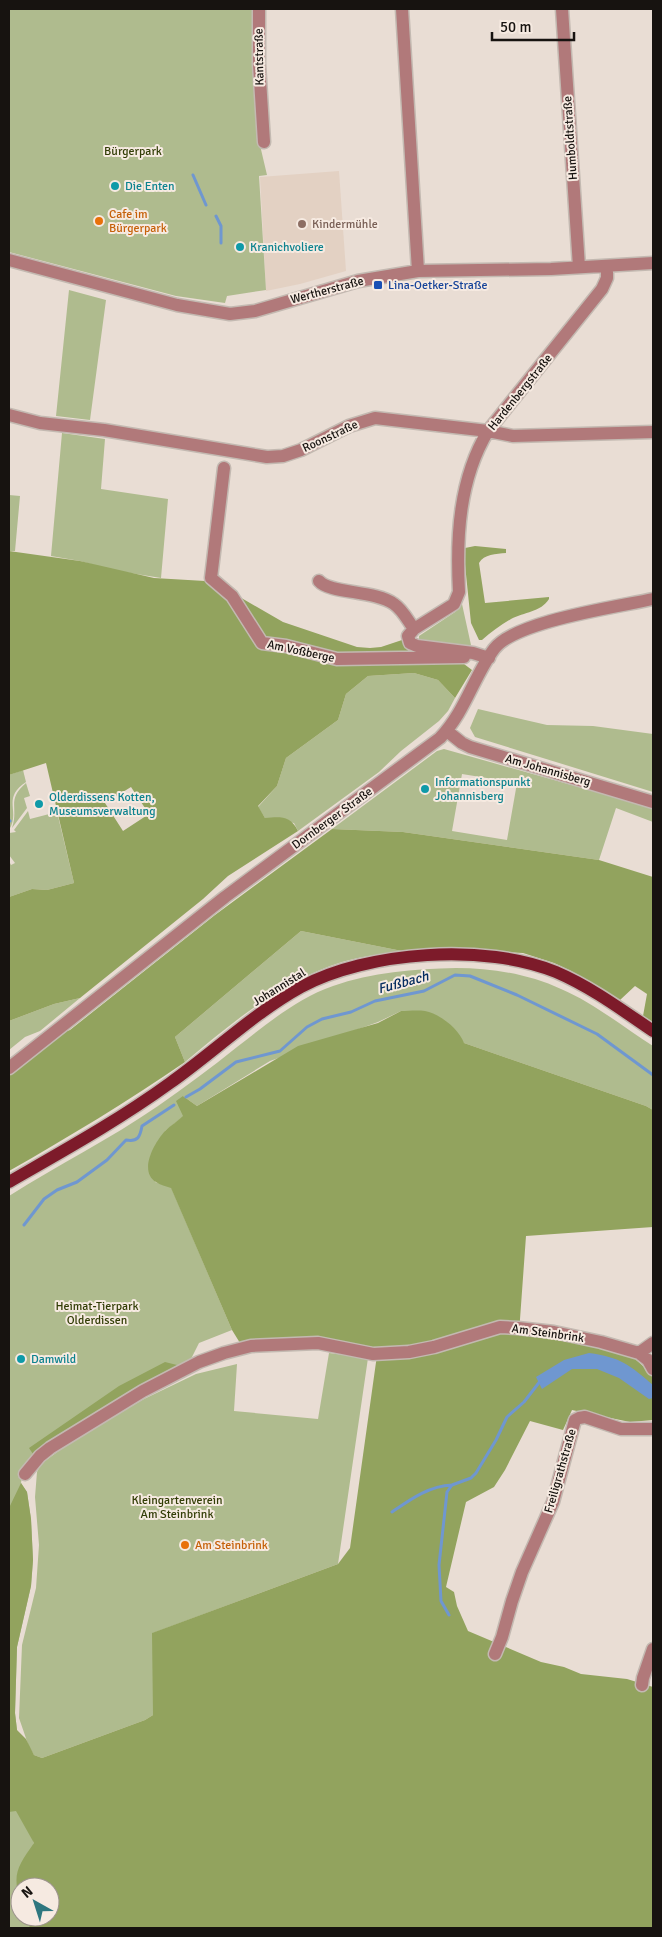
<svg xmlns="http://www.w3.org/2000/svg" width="662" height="1937" font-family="Signika,sans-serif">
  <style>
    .built { fill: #e3d1c3 }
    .green { fill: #afbb8e; fill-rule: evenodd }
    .forest { fill: #92a35e; fill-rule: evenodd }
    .water { fill: #6f97d0 }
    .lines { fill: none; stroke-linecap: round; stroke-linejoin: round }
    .stream { stroke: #6f97d0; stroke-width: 3 }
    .minor-casing { stroke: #c3b9b1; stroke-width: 15 }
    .major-casing { stroke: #c3b9b1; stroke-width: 15 }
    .minor { stroke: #b1797a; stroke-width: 12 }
    .major { stroke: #7d1b2a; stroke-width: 12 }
    .culture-dot { fill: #0f9aa8; stroke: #f6eae1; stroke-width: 2 }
    .food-dot { fill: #e8710a; stroke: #f6eae1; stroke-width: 2 }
    .education-dot { fill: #8d6e63; stroke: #f6eae1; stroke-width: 2 }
    .transit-dot { fill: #1a4fb4; stroke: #f6eae1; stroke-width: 2 }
    .labels { text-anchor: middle; stroke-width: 4; stroke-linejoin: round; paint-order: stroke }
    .street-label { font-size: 12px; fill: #171310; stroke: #f6eae1 }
    .park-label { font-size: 12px; fill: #323d06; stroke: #f6eae1 }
    .culture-label { font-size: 12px; fill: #0d838f; stroke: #f6eae1; text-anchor: start }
    .food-label { font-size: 12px; fill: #c56008; stroke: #f6eae1; text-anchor: start }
    .education-label { font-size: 12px; fill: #785e54; stroke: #f6eae1; text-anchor: start }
    .transit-label { font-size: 12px; fill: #164399; stroke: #f6eae1; text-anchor: start }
    .water-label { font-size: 14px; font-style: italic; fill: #062d60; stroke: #f6eae1 }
  </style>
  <rect width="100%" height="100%" fill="#e9ddd4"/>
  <path class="built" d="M339,171L346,271L300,284L266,291L260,177Z"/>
  <path class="green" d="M9,9H253L257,141H259L267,175L259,176L266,290L227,296L225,303L176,296L9,252Z
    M69,290L106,300L90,420L56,416Z
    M62,433L105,439L101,489L168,499L161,578L112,570L80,561L51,556Z
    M9,495L20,496L15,551H9Z
    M462,604L471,645L468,646L419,641V636L455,612Z
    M414,673L438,680L455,698L448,711L439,721L401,751L379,772L298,831L294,823L265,818L258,807L277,786L286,758L338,720L346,694L368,676Z
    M478,709L547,725L593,726L653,734V792L475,737L470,728Z
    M444,749L653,808V822L616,808L599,860L403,832L332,829L437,751ZM462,774L517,783L507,840L452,831Z
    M23,770L26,782C1,799 21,810 9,830V775Z
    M26,783L30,796L24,798L27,808L12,828C19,807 6,800 26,783Z
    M28,811L30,819L57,812L74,883L47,890L32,889L9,897V861L11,865L15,863L9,855V833L16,832L14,830Z
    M301,931L402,951C382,954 362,956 342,962C281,981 233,1022 185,1062L175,1037Z
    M456,968C492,968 529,974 561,989C594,1003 623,1027 653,1046V1110L646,1106L464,1043L401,1011L378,1022L270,1061L197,1106L183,1096L184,1116L165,1131L155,1182L171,1187L232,1330L199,1343L190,1361L69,1429L33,1454L32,1459L22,1476L21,1483L27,1492L31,1519L33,1560L31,1586L17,1647L15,1713L17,1730L9,1754V1196C58,1165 110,1139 158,1106C185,1087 211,1068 237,1047C267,1024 296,999 333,986C372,972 414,969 456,968Z
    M80,998L40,1031L25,1037L9,1050V1021L54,1004Z
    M329,1353L368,1358L338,1564L153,1633V1715L145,1720L42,1758L34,1755L29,1747L19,1718L22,1645L36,1588L39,1545L35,1497L37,1472L41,1464L76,1438L144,1399L196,1374L237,1364L234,1411L318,1419Z
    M9,1762L34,1843L20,1887V1917H37L38,1928H9Z"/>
  <path class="forest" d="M475,546L506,549V553C496,554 484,554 479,563L485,603L549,597V599C541,612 524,612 511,619C501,625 491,632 482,640H479L471,623L464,555L465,548Z
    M9,551L80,561L154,578L205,581L219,585L283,622L357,647L370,648L381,647L402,640L409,651L452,655L472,670L455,698L438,680L414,673L368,676L346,694L338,720L286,758L277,786L258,806L265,818C280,817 290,815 298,831L228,876L203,899L80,998L54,1004L9,1021V897L32,889L47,890L74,883L46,763L9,775ZM131,787L149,814L123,831L105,803Z
    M332,829L403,832L599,860L653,877V1022L643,1016L647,994L635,986L620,1000L571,971L554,963L523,953L440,949L402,951L301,931L175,1037L185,1062C128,1101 69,1137 9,1171V1075L61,1033L70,1030L215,915Z
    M401,1011C408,1011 417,1010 425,1011C440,1014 459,1029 464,1043L646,1106L653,1110V1227L526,1236L519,1333L549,1336L630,1354L644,1367L653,1361V1420L630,1422L572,1410L563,1430L530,1421L505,1470L494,1487L466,1502L446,1587L454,1592L457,1606L468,1631L541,1662L564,1667L581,1674L627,1679L653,1687V1928H30L26,1917H50V1887H20V1901C12,1873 18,1866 34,1843L16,1811L9,1812V1508L21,1483L27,1492L31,1519L33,1560L31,1586L17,1647L15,1713L17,1730L26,1739L34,1755L42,1758L145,1720L153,1715L152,1633L338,1564L350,1548L378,1348L319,1338L240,1343L232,1330L171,1188C166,1186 160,1185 156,1182C138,1171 155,1142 165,1131C171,1125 178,1121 183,1116L176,1101L183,1096L197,1106L298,1046L378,1023Z
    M165,1362L181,1366L69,1429L33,1454L29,1448L119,1386Z"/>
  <path class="water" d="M589,1353C620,1357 630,1365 653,1385V1398L649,1399L619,1378L597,1369H572L542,1389L536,1377L564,1360Z"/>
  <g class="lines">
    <path class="stream" d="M193,175L206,205
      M216,216L221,226V243
      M9,820L10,821
      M186,1097L200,1089L236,1062L280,1051L307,1027L322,1019L351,1012L375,1001L424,991L455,975L470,976L517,995L597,1034L653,1075
      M24,1225L44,1199L57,1190L77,1182L107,1160L126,1140C138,1142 140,1137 142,1126L174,1105
      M392,1512C411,1499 429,1486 452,1485
      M449,1615L441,1601L439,1565L447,1492L452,1485L471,1478L476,1473L496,1440L507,1417L524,1402L541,1380"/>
    <g class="minor-casing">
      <path id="minor" d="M259,9V64L264,142
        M402,9L418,271
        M562,9L579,267
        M9,260L177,305L230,314L255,311L358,281L418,271L551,269L653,263
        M9,415L40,423L104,430L267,457L283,456L301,450L349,426L375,418L488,431L513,436L653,432
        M224,468L211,578L232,596L262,643L286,646L337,659L464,657
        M319,581C330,594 375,590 394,604C403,610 408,621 414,629
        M489,658L473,653L417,646L410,643L408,636L414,629L454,604L459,592C456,537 459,479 488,431L602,289L607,278V266
        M447,731L462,743L470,747L653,802
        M9,1068L225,897L440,738C465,712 473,678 494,649C515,621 617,607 653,599
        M639,1353L653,1343
        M25,1474L40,1456L50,1448L143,1391L199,1362L224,1353L251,1346L318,1343L373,1354L409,1352L434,1347L500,1327L518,1328L554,1332L601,1342L639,1353L648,1360L653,1369
        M495,1654L502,1637L512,1601L522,1572L553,1502L575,1420L579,1418L585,1417L621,1429H653
        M642,1685L643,1678L653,1649"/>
    </g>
    <g class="major-casing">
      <path id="major" d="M9,1182C63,1151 119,1120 170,1083C214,1052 254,1013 301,987C368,951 485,943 556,972C591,987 622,1010 653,1031"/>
    </g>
    <use href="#minor" class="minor"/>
    <use href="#major" class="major"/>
  </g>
  <g class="culture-dot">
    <circle cx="115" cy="186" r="5"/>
    <circle cx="240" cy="247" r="5"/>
    <circle cx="425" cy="789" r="5"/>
    <circle cx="39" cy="804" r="5"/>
    <circle cx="21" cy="1359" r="5"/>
  </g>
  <g class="food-dot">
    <circle cx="99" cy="221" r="5"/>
    <circle cx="185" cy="1545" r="5"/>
  </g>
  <circle class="education-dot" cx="302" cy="224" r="5"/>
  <rect class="transit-dot" x="373" y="280" width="10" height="10" rx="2.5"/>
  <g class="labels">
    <g class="street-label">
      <text transform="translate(259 57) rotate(-91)" y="4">Kantstraße</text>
      <text transform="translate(570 138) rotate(-94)" y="4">Humboldtstraße</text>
      <text transform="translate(327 290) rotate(-15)" y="4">Wertherstraße</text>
      <text transform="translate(520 392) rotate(-51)" y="4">Hardenbergstraße</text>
      <text transform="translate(330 436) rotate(-25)" y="4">Roonstraße</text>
      <text transform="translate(301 651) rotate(12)" y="4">Am Voßberge</text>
      <text transform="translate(548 770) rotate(16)" y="4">Am Johannisberg</text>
      <text transform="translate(332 818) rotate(-36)" y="4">Dornberger Straße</text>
      <text transform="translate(279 987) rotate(-32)" y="4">Johannistal</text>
      <text transform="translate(548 1333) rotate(8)" y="4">Am Steinbrink</text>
      <text transform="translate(560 1471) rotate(-74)" y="4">Freiligrathstraße</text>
    </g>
    <g class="park-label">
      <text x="133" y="155">Bürgerpark</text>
      <text x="97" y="1310">Heimat-Tierpark<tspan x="97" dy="14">Olderdissen</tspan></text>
      <text x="177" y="1504">Kleingartenverein<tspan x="177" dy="14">Am Steinbrink</tspan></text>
    </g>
    <g class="culture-label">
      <text x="125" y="190">Die Enten</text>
      <text x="250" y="251">Kranichvoliere</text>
      <text x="435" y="786">Informationspunkt<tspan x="435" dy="14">Johannisberg</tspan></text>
      <text x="49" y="801">Olderdissens Kotten,<tspan x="49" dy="14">Museumsverwaltung</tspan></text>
      <text x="31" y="1363">Damwild</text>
    </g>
    <g class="food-label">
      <text x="109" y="218">Cafe im<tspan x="109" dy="14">Bürgerpark</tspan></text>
      <text x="195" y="1549">Am Steinbrink</text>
    </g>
    <g class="education-label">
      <text x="312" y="228">Kindermühle</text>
    </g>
    <g class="transit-label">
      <text x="388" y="289">Lina-Oetker-Straße</text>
    </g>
    <g class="water-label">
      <text transform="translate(403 982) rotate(-15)" y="5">Fußbach</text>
    </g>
  </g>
  <rect width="662" height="1937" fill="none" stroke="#171310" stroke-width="20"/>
  <g transform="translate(35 1902) rotate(321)"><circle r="24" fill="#f6eae1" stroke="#9d948d"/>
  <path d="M0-4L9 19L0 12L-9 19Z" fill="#2e777f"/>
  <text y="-8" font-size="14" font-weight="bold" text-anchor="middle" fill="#171310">N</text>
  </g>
  <path d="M492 32v8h82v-8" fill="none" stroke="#171310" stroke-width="2.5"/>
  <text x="500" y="32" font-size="15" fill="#171310" stroke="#f6eae1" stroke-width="4" paint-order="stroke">50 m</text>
</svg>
